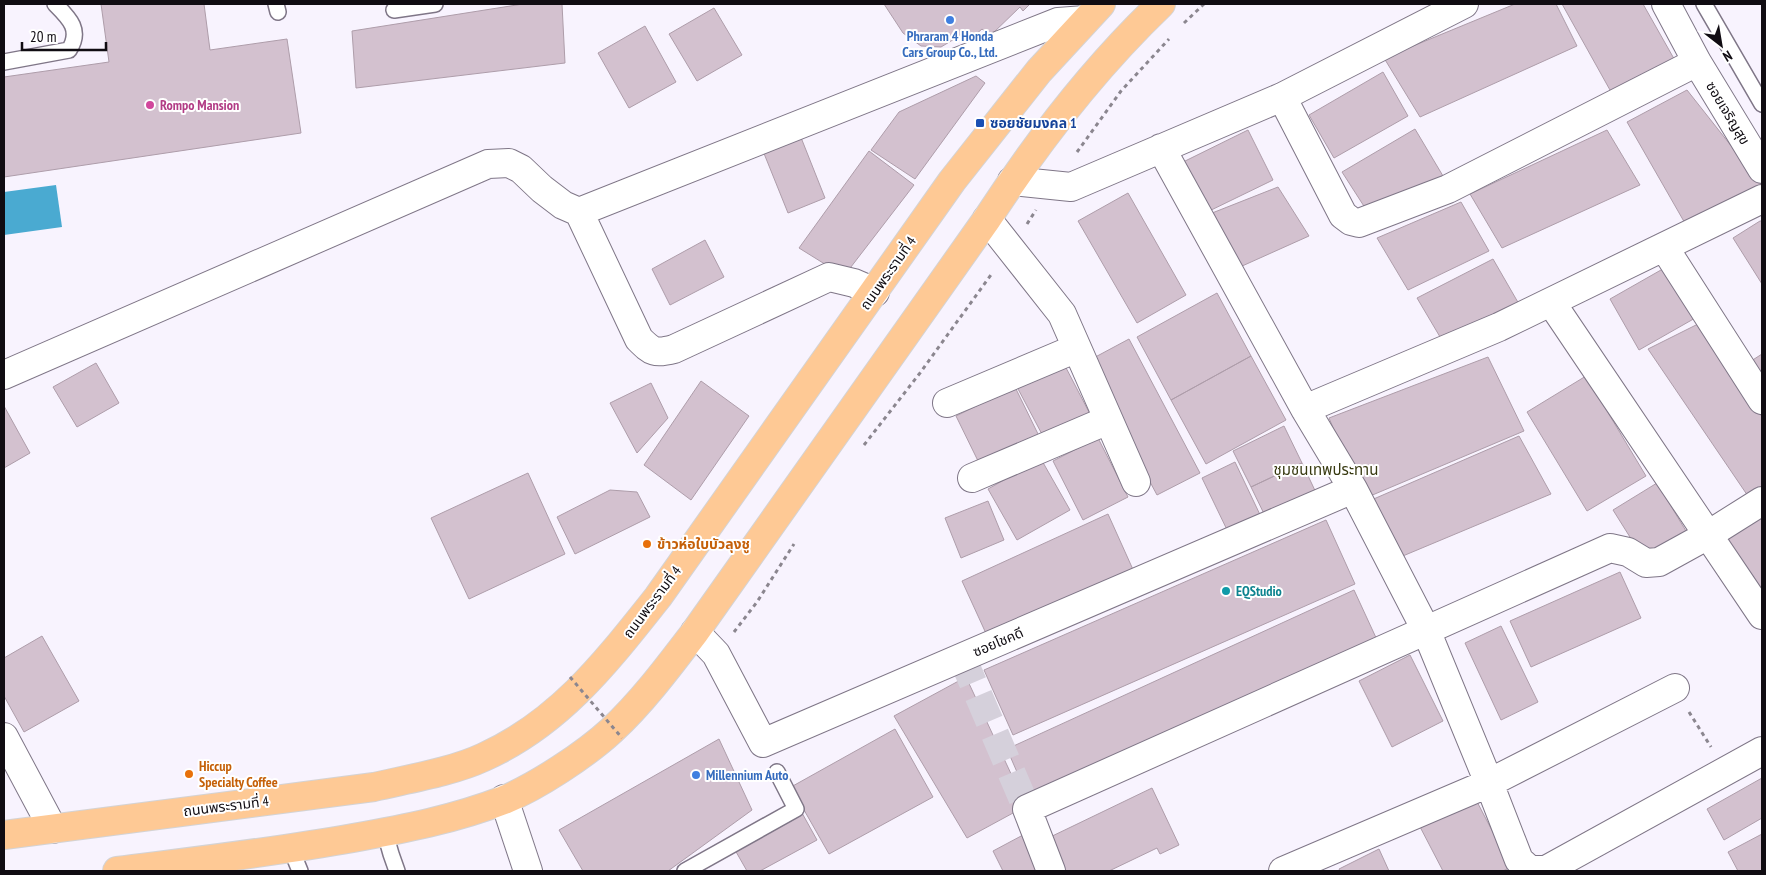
<svg xmlns="http://www.w3.org/2000/svg" width="1766" height="875" font-family="'PT Sans Narrow','Noto Sans Thai',sans-serif">
  <style>
    .water { fill: #4aaad1 }
    .building { fill: #d3c1cf; stroke: #ae9daa }
    .lines { fill: none; stroke-linecap: round; stroke-linejoin: round }
    .street-tunnel { stroke: #d5d0db; stroke-width: 28; stroke-dasharray: 28 14; stroke-linecap: butt }
    .lane-casing { stroke: #7f7687; stroke-width: 18 }
    .street-casing { stroke: #7f7687; stroke-width: 30 }
    .secondary-casing { stroke: #7f7687; stroke-width: 30 }
    .primary-casing { stroke: #d4d3d4; stroke-width: 30 }
    .path { stroke: #8b868f; stroke-width: 3; stroke-dasharray: 4 4; stroke-linecap: butt }
    .lane { stroke: #fff; stroke-width: 15 }
    .street { stroke: #fff; stroke-width: 28 }
    .secondary { stroke: #fff; stroke-width: 28 }
    .primary { stroke: #fec995; stroke-width: 28 }
    .path-bridge { stroke: #8b868f; stroke-width: 3; stroke-dasharray: 4 4; stroke-linecap: butt }
    .shop-dot { fill: #3f7fe0; stroke: #fff; stroke-width: 2 }
    .hotel-dot { fill: #d1479c; stroke: #fff; stroke-width: 2 }
    .transit-dot { fill: #1a4fb4; stroke: #fff; stroke-width: 2 }
    .food-dot { fill: #e8710a; stroke: #fff; stroke-width: 2 }
    .culture-dot { fill: #0f9aa8; stroke: #fff; stroke-width: 2 }
    .labels { text-anchor: middle; stroke-width: 4; stroke-linejoin: round; paint-order: stroke }
    .shop-label { font-size: 14px; font-weight: bold; fill: #366cbe; stroke: #fff }
    .hotel-label { font-size: 14px; font-weight: bold; fill: #b23c85; stroke: #fff; text-anchor: start }
    .street-label { font-size: 14px; fill: #100c12; stroke: #fff }
    .transit-label { font-size: 14px; font-weight: bold; fill: #164399; stroke: #fff; text-anchor: start }
    .food-label { font-size: 14px; font-weight: bold; fill: #c56008; stroke: #fff; text-anchor: start }
    .culture-label { font-size: 14px; font-weight: bold; fill: #0d838f; stroke: #fff; text-anchor: start }
    .neighbourhood-label { font-size: 15px; fill: #383a11; stroke: #fff }
  </style>
  <rect width="100%" height="100%" fill="#f8f3fe"/>
  <path class="water" d="M56,185L62,227L4,235V192Z"/>
  <path class="building" d="M101,4H204L210,50L287,39L301,133L4,177V77L109,62Z
    M523,4H562L565,63L356,88L352,31Z
    M884,4H1030L1023,11L1020,7L990,36L982,29L967,42L961,35L941,47L921,46L903,33Z
    M1515,4H1556L1577,46L1420,117L1384,58Z
    M1562,4H1643L1677,64L1615,99Z
    M714,8L742,55L697,81L669,34Z
    M645,26L676,82L629,108L598,53Z
    M1383,72L1408,116L1334,158L1309,115Z
    M976,76L985,83L915,179L871,150L899,112Z
    M1687,90L1762,185V191L1686,225L1627,122Z
    M1415,129L1446,181L1369,214L1342,172Z
    M1248,130L1273,180L1203,214L1177,165Z
    M1607,130L1640,185L1502,248L1470,194Z
    M800,135L825,198L788,213L763,151Z
    M869,151L914,185L844,276L799,248Z
    M1278,187L1309,236L1231,271L1202,217Z
    M1128,193L1186,295L1137,323L1078,221Z
    M1461,202L1489,251L1408,290L1377,238Z
    M1760,221H1762V284L1733,238Z
    M705,240L724,277L670,305L652,269Z
    M1493,259L1523,311L1446,347L1417,298Z
    M1668,266L1697,317L1639,350L1610,299Z
    M1217,293L1251,356L1171,400L1137,337Z
    M1698,324L1762,417V495L1752,502L1648,349Z
    M1129,339L1200,473L1157,495L1086,362Z
    M1762,354V384L1748,363Z
    M1251,356L1286,420L1206,464L1171,400Z
    M1488,357L1524,431L1363,499L1329,418Z
    M1063,362L1090,414L1044,438L1017,387Z
    M96,363L119,403L77,427L53,387Z
    M1586,376L1646,476L1587,511L1527,412Z
    M701,381L749,416L691,500L644,465Z
    M651,383L668,418L637,453L610,403Z
    M1015,387L1039,436L980,465L956,416Z
    M4,406L30,453L4,468Z
    M1284,426L1302,463L1251,487L1233,451Z
    M1519,436L1551,494L1398,558L1369,501Z
    M1098,438L1128,497L1083,520L1053,461Z
    M1041,459L1070,510L1017,540L988,489Z
    M1235,462L1263,521L1230,536L1202,478Z
    M1302,463L1319,499L1269,524L1251,487Z
    M528,473L565,554L469,599L431,518Z
    M1657,483L1689,536L1645,561L1613,510Z
    M610,490L637,492L650,517L575,554L557,517Z
    M988,501L1004,540L961,558L945,518Z
    M1757,510L1762,519V611L1715,536Z
    M1108,514L1135,574L989,640L962,581Z
    M1326,520L1355,584L1013,735L984,670Z
    M1620,572L1641,618L1531,667L1510,621Z
    M1354,590L1378,642L1030,802L1007,749Z
    M1501,626L1538,702L1501,720L1465,643Z
    M42,636L79,701L24,732L4,696V658Z
    M1410,655L1443,721L1392,747L1359,681Z
    M966,677L1026,806L967,838L894,716Z
    M895,729L933,797L829,854L791,787Z
    M719,739L752,810L668,871H583L559,830Z
    M1762,778V818L1724,840L1707,809Z
    M1152,788L1179,845L1160,854L1157,848L1109,871H1059L1044,840Z
    M1473,794L1511,867L1503,871H1443L1418,823Z
    M802,813L817,840L760,871H747L735,850Z
    M1762,834V871H1738L1728,852Z
    M1023,835L1041,871H1003L993,851Z
    M1379,849L1389,871H1340L1339,869Z"/>
  <g class="lines">
    <path class="street-tunnel" d="M962,657L1027,809"/>
    <g class="lane-casing">
      <path id="lane" d="M276,4L278,12
        M1704,4L1762,104
        M394,10L435,4
        M4,62L69,50C82,30 69,18 55,4
        M385,833L391,854L397,871
        M291,849L300,871
        M685,871L796,809L777,772"/>
    </g>
    <g class="street-casing">
      <path id="street" d="M1666,4L1697,62L1762,169
        M1282,97L1343,215L1351,221L1359,223L1448,189L1697,62
        M1161,148L1305,409L1353,489L1426,630L1489,783L1519,860L1530,870H1546L1762,751
        M1012,181L1071,187L1282,97L1464,4
        M579,212L1058,22L1085,20
        M987,219L1062,314L1136,482
        M1664,247L1762,400
        M1551,302L1762,615
        M4,375L488,164L509,163L521,169L542,189L563,205L579,212L639,339C652,352 655,354 674,349L829,277L854,283L875,292
        M947,403L1077,348
        M1305,409L1499,327L1762,199
        M972,478L1108,420
        M695,632L716,654L763,743L1353,489
        M4,737L53,829
        M1051,871L1027,809L1610,548L1628,552L1646,563L1659,562L1708,535L1762,501
        M1283,871L1489,783L1675,688"/>
    </g>
    <g class="secondary-casing">
      <path id="secondary" d="M504,799L528,871"/>
    </g>
    <g class="primary-casing">
      <path id="primary" d="M4,835L374,787C408,779 452,772 484,757C561,722 607,661 658,597L952,181L1039,71L1101,4
        M117,871C196,861 275,852 353,838C404,829 455,819 504,800C537,786 585,755 612,730C643,701 669,666 695,632L987,219C1037,142 1095,67 1161,4"/>
    </g>
    <path class="path" d="M1184,23L1204,4
      M1077,152L1121,91L1169,39
      M1027,224L1036,210
      M864,445L920,373L993,272
      M734,632L757,602L794,544
      M1689,712L1711,747"/>
    <use href="#lane" class="lane"/>
    <use href="#street" class="street"/>
    <use href="#secondary" class="secondary"/>
    <use href="#primary" class="primary"/>
    <path class="path-bridge" d="M570,677L622,738"/>
  </g>
  <g class="shop-dot">
    <circle cx="950" cy="20" r="5"/>
    <circle cx="696" cy="775" r="5"/>
  </g>
  <circle class="hotel-dot" cx="150" cy="105" r="5"/>
  <rect class="transit-dot" x="975" y="118" width="10" height="10" rx="2.5"/>
  <g class="food-dot">
    <circle cx="647" cy="544" r="5"/>
    <circle cx="189" cy="774" r="5"/>
  </g>
  <circle class="culture-dot" cx="1226" cy="591" r="5"/>
  <g class="labels">
    <g class="shop-label">
      <text x="950" y="41">Phraram 4 Honda<tspan x="950" dy="16">Cars Group Co., Ltd.</tspan></text>
      <text x="706" y="780" text-anchor="start">Millennium Auto</text>
    </g>
    <g class="hotel-label">
      <text x="160" y="110">Rompo Mansion</text>
    </g>
    <g class="street-label">
      <text transform="translate(1728 113) rotate(59)" y="5">ซอยเจริญสุข</text>
      <text transform="translate(888 273) rotate(-55)" y="5">ถนนพระรามที่ 4</text>
      <text transform="translate(652 602) rotate(-53)" y="5">ถนนพระรามที่ 4</text>
      <text transform="translate(998 642) rotate(-23)" y="5">ซอยโชคดี</text>
      <text transform="translate(226 806) rotate(-7)" y="5">ถนนพระรามที่ 4</text>
    </g>
    <g class="transit-label">
      <text x="990" y="128">ซอยชัยมงคล 1</text>
    </g>
    <g class="food-label">
      <text x="657" y="549">ข้าวห่อใบบัวลุงชู</text>
      <text x="199" y="771">Hiccup<tspan x="199" dy="16">Specialty Coffee</tspan></text>
    </g>
    <g class="culture-label">
      <text x="1236" y="596">EQStudio</text>
    </g>
    <g class="neighbourhood-label">
      <text x="1326" y="475">ชุมชนเทพประทาน</text>
    </g>
  </g>
  <rect width="1766" height="875" fill="none" stroke="#100c12" stroke-width="10"/>
  <g transform="translate(1721 45) rotate(149)" stroke="#ffffff" stroke-width="4" paint-order="stroke">
  <path d="M0-4L9 19L0 12L-9 19Z" fill="#100c12"/>
  <text y="-8" font-size="14" font-weight="bold" text-anchor="middle" fill="#100c12">N</text>
  </g>
  <path d="M22 42v8h84v-8" fill="none" stroke="#100c12" stroke-width="2.5"/>
  <text x="30" y="42" font-size="15" fill="#100c12" stroke="#ffffff" stroke-width="4" paint-order="stroke">20 m</text>
</svg>
